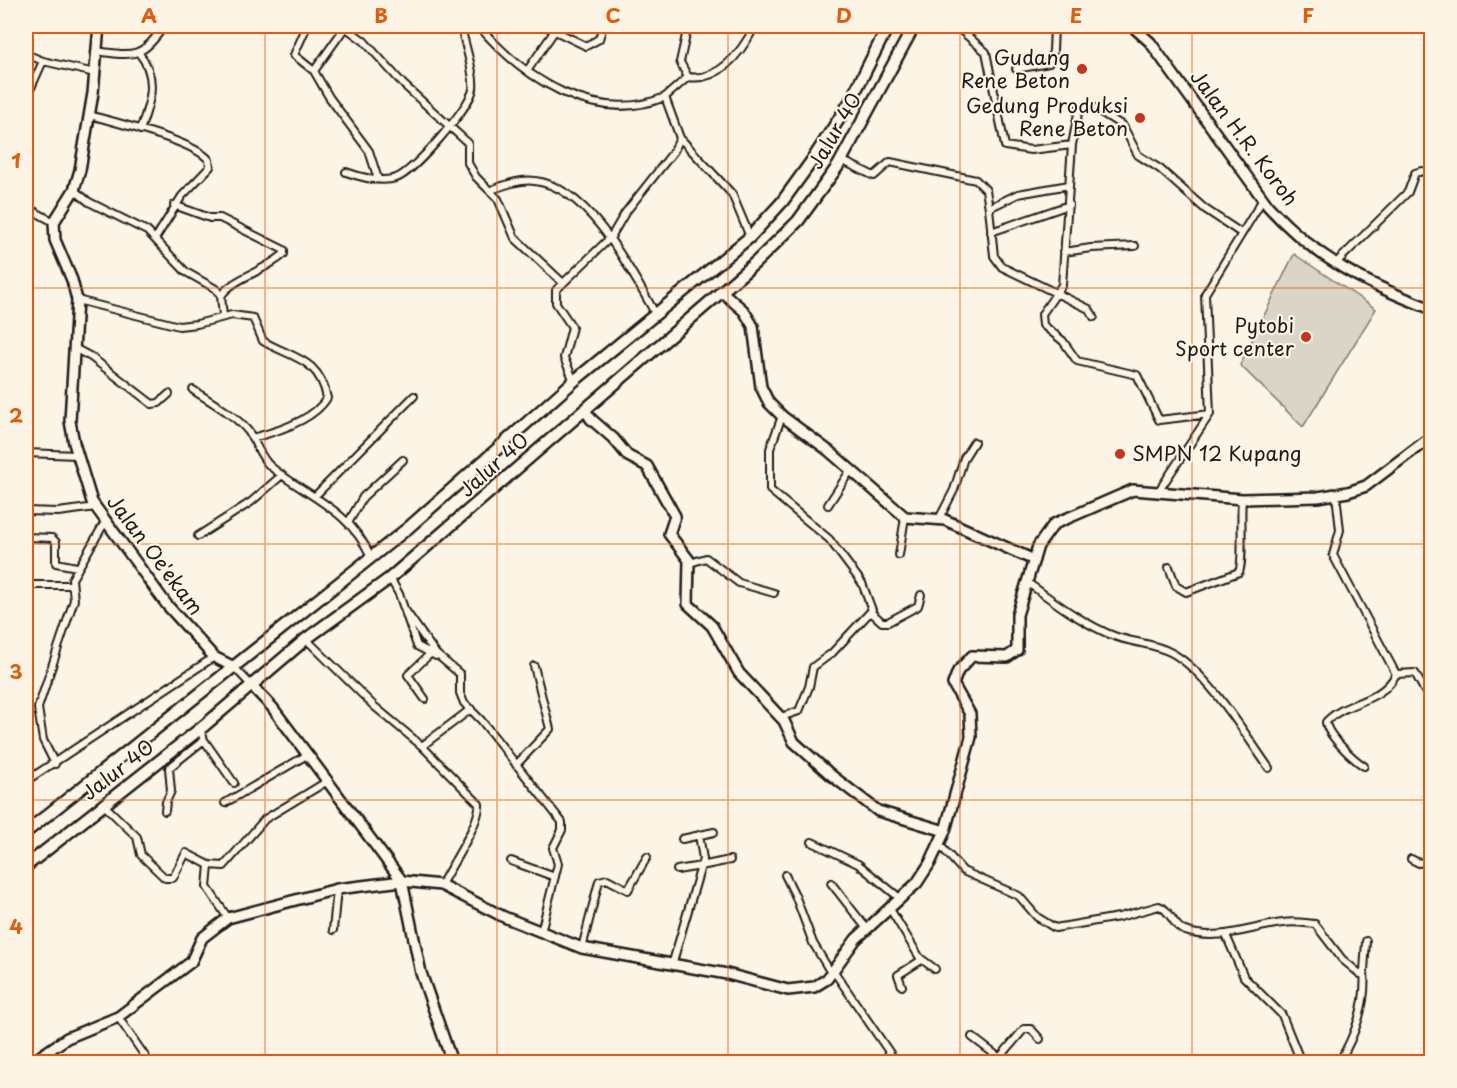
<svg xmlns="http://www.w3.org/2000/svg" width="1457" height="1088" font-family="'Playpen Sans',sans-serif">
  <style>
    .green { fill: #dbd5c8; stroke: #7c7872; stroke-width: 1.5 }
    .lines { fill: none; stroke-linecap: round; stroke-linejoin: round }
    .street-casing { stroke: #1c1c1c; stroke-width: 10 }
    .secondary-casing { stroke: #1c1c1c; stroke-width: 14 }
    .highway-casing { stroke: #1c1c1c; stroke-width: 15 }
    .street { stroke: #fcf5e5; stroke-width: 6 }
    .secondary { stroke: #fcf5e5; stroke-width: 9 }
    .highway { stroke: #fcf5e5; stroke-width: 10 }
    .grid { fill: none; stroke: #e8590c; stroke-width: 1.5; stroke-opacity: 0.55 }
    .poi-dot { fill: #c8321e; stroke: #fcf5e5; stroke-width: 2 }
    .labels { text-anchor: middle; stroke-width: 4.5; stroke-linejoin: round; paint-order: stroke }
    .poi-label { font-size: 20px; fill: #1c1c1c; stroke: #fcf5e5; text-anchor: end }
    .street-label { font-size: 20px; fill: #1c1c1c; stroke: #fcf5e5 }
    .neatline { fill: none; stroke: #e8590c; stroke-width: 2 }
    .grid-label { font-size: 20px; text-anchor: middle; font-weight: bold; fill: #e8590c }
  </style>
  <rect width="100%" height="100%" fill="#fcf5e5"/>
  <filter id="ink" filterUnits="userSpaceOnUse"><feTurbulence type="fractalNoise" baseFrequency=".0167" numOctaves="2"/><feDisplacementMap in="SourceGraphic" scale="12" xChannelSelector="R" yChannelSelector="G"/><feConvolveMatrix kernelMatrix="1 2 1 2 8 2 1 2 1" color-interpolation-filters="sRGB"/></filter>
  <g filter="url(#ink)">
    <path class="green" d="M1294,254L1376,309L1303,427L1240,365Z"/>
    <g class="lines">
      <g class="street-casing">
        <path id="street" d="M307,26L294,55L314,71
          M346,26L314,71L329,97L369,151L378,179
          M479,26C523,78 595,126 665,97L680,138L732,194L750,237
          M545,26L586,46L599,39L603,26
          M956,26L986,52L1005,146L1031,150L1072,145L1062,285L1042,314L1043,325L1063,341L1077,361L1137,375L1159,420L1210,414
          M345,27L364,41L404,85L468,143V163L476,177L498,199L515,238L562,282
          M97,51C135,57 142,57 164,26
          M139,53C159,78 150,103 140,130
          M26,54L43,61L95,73
          M1016,69L1049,63L1053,51L1054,26
          M527,71L558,26
          M688,77C720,82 742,51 755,26
          M665,97L688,77L680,62L688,26
          M26,99L43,61
          M90,115C116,123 194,141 209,160L210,167L182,196L155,239
          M1072,145L1079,108L1091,106L1123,126L1138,155L1160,169L1205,209L1241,233
          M841,160L874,176L890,162L976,180L986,190L989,208
          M346,172C360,177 381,183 396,178C412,174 471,106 473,89C475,73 464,43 461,26
          M1069,185L1018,194L989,208L994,256L1002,267L1089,309L1094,317
          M74,190L89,202L147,231L186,272L216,289L221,296L223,316
          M491,190C505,185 520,179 535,181C589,187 631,271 655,313
          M174,205L210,218H220L284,250V254C264,272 234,277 221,296
          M26,207L54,222
          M991,232L1069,205
          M1064,252L1091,248L1135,246
          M1335,264L1408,192L1415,173L1422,171L1432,175
          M77,300L179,326L197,324L232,315L253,318L263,341C291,358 319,357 327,398C314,420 276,432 252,438
          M76,349L91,357L152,404L159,403L169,394
          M574,381L564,358L572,327L556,303V290L611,237L625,213L674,151L680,138
          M193,390C211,402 234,414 248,431C256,442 260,457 270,466C307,497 349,508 371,557
          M26,453L77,455
          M1158,492L1210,414L1205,294L1263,199
          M316,495L414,396
          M1336,495L1340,530L1333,555L1396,674L1415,673L1432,704
          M828,505L850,471
          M26,511L58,512L96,507
          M939,519L954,490L964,458L974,442
          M348,523L363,497L403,460
          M198,536L251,502L282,475
          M26,537L52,538L56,542V563L77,567
          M899,555L905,517
          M690,563L706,558L739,583L774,593
          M1169,567L1176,586L1186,592L1239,572C1244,562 1240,516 1242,499
          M390,578L399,594L417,646L436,656
          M1028,583C1055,602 1083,624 1114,636C1133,643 1154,643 1172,653C1208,673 1245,734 1269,768
          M26,585H72
          M405,610L436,654L460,674V693L464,703L481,720L562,822V830L553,848L558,864L541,932
          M871,612L882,622H888L918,606L921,595
          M306,639L374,706L422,746L479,804C481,822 450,867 441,885
          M234,667L252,686
          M425,699L408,675L431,653
          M781,717L799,711L809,687L813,667L832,653L872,610L862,583L829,539L770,490V449L782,416
          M200,729L204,740L234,783
          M422,746L471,709
          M55,764L43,740L38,708L74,600L72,579L105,522
          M516,765L550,729L534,666
          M1364,766C1353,759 1327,735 1326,722C1344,701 1382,703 1396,674
          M26,781L214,657
          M225,803L307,755
          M103,804L137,837L141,855L165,878H173L186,853L209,865L207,887L228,918
          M165,811L166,802L171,791L169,768L204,740
          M682,839L714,832
          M812,842L858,864L901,899
          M939,844L963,871L1019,896L1037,917L1055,928L1119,917L1159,906C1171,910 1173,927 1185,931C1218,942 1250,927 1283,923C1294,921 1304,923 1315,924L1342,959L1360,974L1364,971L1366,941
          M1411,859L1419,863L1432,859
          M511,861L555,877
          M209,865L224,866L265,819L326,782
          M677,870L701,866L703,859L699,835
          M785,875L795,895L813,943L831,973
          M831,883L867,929
          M890,909L920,958V961L898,975L902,986
          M333,930L337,889
          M1226,935L1244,977L1282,1015L1301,1062
          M582,948L599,881L607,879L628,890L647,857
          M920,958L935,969
          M672,965L701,866L730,860
          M833,970L896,1062
          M118,1017L149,1062
          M972,1037L1001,1059
          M1000,1062L1002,1055L1024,1029H1031L1040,1039
          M1339,1062C1355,1036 1367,1003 1364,972"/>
      </g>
      <g class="secondary-casing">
        <path id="secondary" d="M99,26L93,93L80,170L74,190L54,222L55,240L72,280L77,300L70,421L74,443L92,502L167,605L214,657L234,667
          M1132,26L1150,42L1268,206C1316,259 1366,284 1432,309
          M721,291L744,311L753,326L761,387L769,403L782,416L829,451L905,517L945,520L1034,560
          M585,410L591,419L614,439L628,456L647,466L675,516L669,534L689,560L688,604L712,626L739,673L784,721L794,742L831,775L878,811L945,831
          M252,686L272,707L402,881L421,973L452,1062
          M32,1062L67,1038L118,1017L191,962L202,938L228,918L337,889L402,881L441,885L504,917L582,948L727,974L788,990L814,987L827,979L856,939L917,883L930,863L945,831L971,737L970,714L953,684L958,671L972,656L1007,657L1017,650V615L1038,546L1054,524L1133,490L1242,499L1318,497L1348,492L1366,486L1432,436"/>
      </g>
      <g class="highway-casing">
        <path id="highway" d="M26,832L408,528L574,381L750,237L782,202L811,162L850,102L888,26
          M26,866L205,725L306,639L390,578L756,262L798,221L838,166L914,26"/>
      </g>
      <use href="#street" class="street"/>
      <use href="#secondary" class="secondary"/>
      <use href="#highway" class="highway"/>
    </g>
  </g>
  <path class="grid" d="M265,26V1062M497,26V1062M728,26V1062M960,26V1062M1192,26V1062M26,288H1432M26,544H1432M26,800H1432"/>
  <g class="poi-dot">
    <circle cx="1082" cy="69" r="6"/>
    <circle cx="1140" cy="118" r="6"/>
    <circle cx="1306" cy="337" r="6"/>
    <circle cx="1120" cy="454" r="6"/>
  </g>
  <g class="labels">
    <g class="poi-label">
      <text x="1070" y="65">Gudang<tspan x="1070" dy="23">Rene Beton</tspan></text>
      <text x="1128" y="113">Gedung Produksi<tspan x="1128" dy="23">Rene Beton</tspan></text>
      <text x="1294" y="333">Pytobi<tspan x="1294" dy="23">Sport center</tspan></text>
      <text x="1132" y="461" text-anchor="start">SMPN 12 Kupang</text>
    </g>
    <g class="street-label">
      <text transform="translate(835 131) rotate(-60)" y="7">Jalur 40</text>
      <text transform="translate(1244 138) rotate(53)" y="7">Jalan H.R. Koroh</text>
      <text transform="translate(494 465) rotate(-42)" y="7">Jalur 40</text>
      <text transform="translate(155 555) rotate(53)" y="7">Jalan Oe'ekam</text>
      <text transform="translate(118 770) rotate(-38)" y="7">Jalur 40</text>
    </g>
  </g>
  <rect width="1457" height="1088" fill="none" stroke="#fcf5e5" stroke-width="66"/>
  <rect x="33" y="33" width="1391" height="1022" class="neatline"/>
  <g class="grid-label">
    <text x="149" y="23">A</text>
    <text x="381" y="23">B</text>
    <text x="613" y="23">C</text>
    <text x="844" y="23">D</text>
    <text x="1076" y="23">E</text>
    <text x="1308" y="23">F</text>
    <text x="16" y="168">1</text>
    <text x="16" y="423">2</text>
    <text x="16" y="679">3</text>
    <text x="16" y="934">4</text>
  </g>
</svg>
